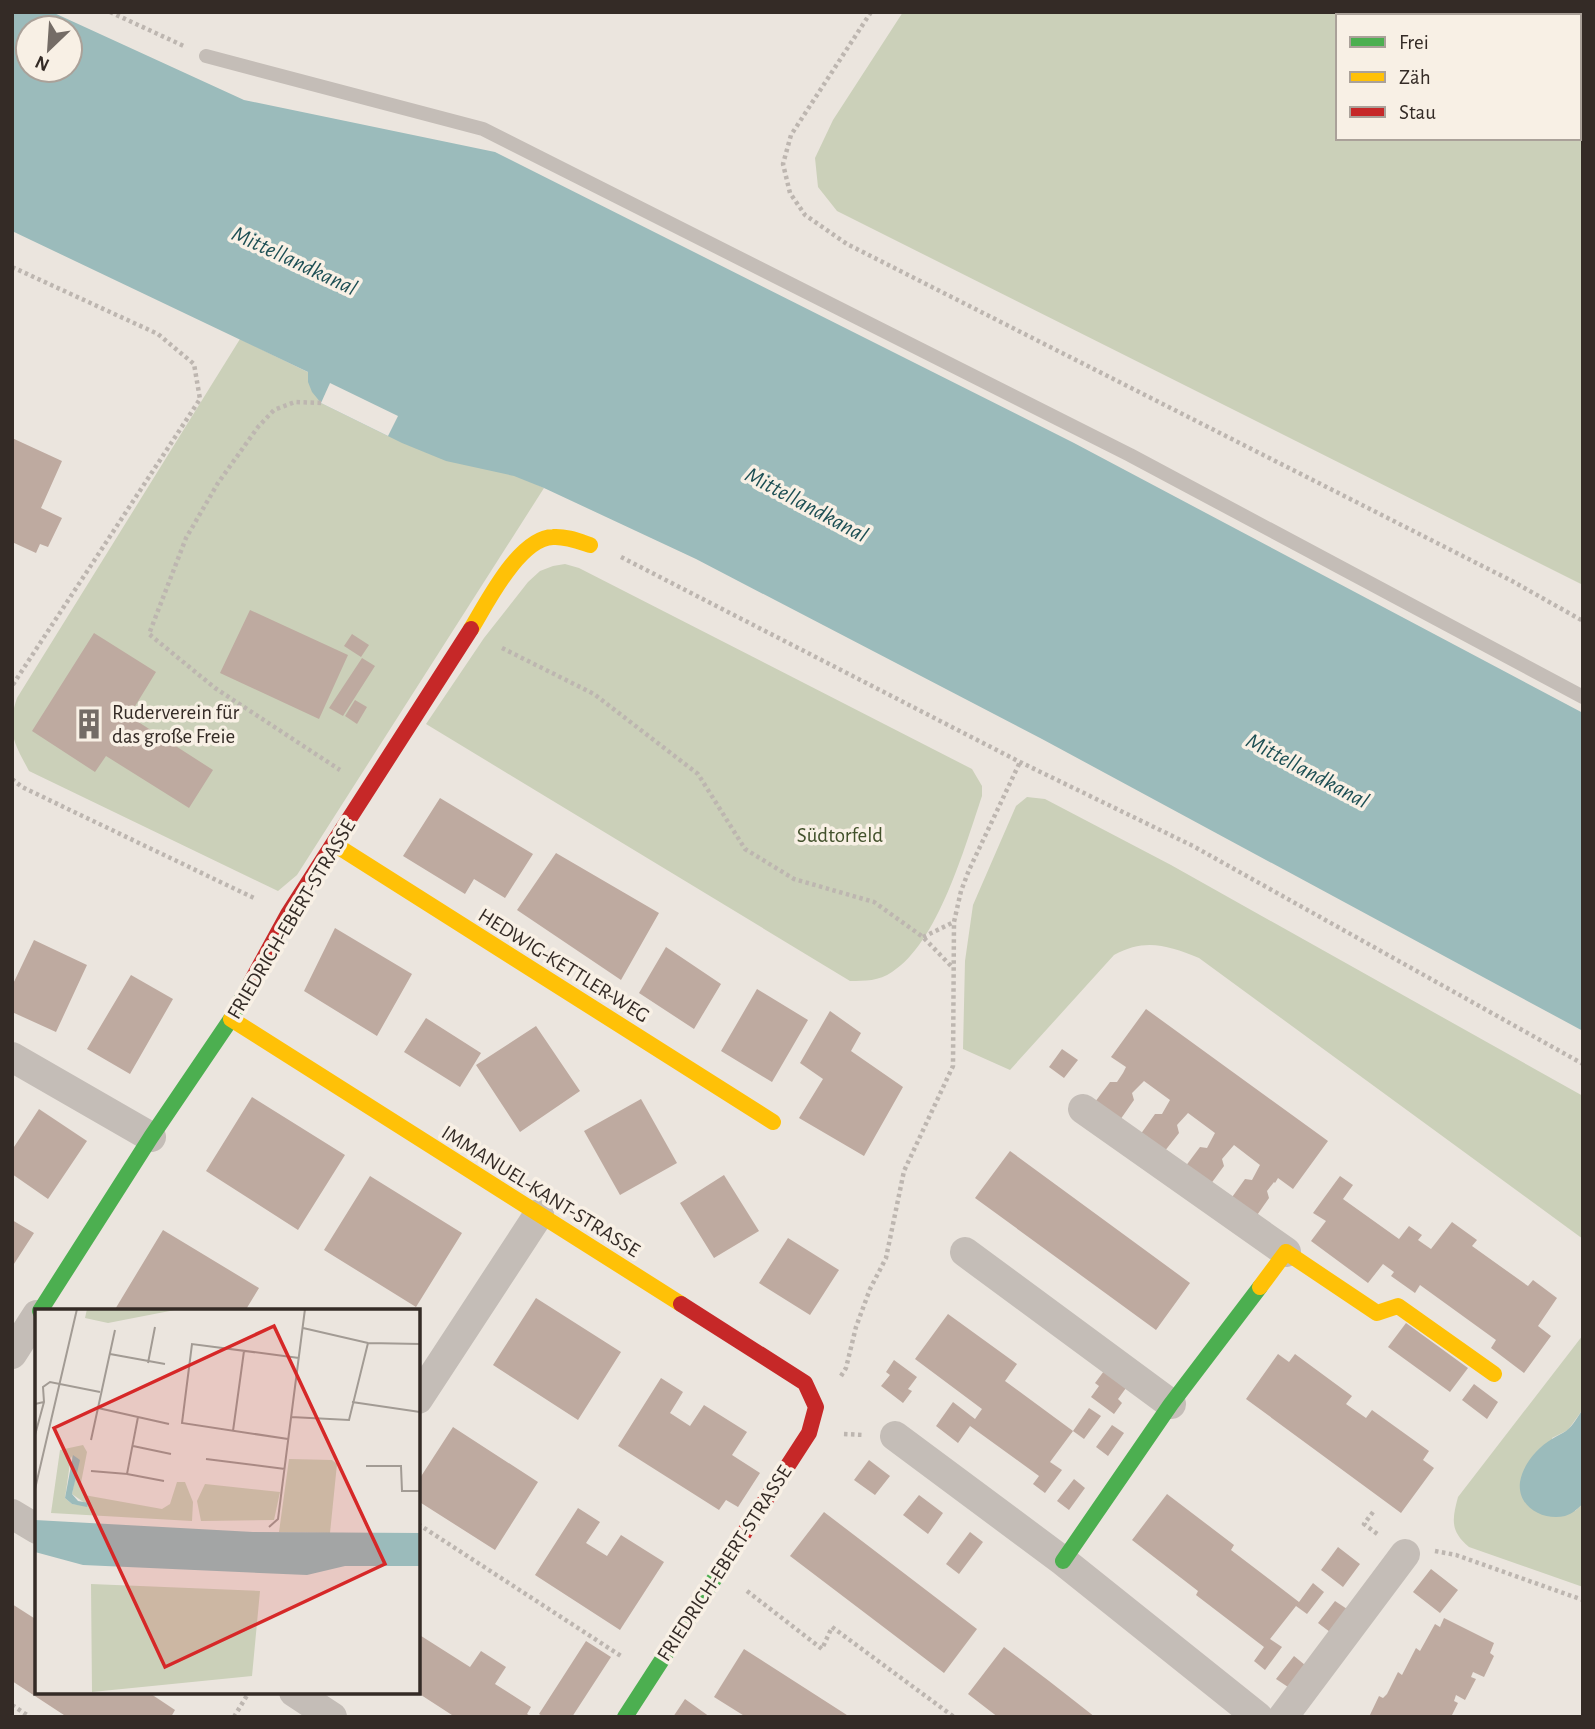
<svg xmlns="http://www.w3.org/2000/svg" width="1595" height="1729" font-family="'Alegreya Sans',sans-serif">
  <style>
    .green { fill: #cbd0b9; fill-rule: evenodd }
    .water { fill: #9bbbbb; fill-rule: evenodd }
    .pier { fill: #ebe5de }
    .building { fill: #beaaa0 }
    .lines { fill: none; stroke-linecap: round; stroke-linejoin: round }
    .path { stroke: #bdb6b0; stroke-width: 4.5; stroke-dasharray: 3.5 3.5; stroke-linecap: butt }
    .lane { stroke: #c4bdb7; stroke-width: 14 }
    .street { stroke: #c4bdb7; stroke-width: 30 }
    .fast { stroke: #4caf50; stroke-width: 16 }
    .slow { stroke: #ffc107; stroke-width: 16 }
    .jam { stroke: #c62828; stroke-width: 16 }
    .labels { text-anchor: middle; stroke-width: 7; stroke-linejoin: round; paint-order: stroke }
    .poi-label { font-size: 21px; fill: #342b26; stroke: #f8f0e5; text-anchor: start }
    .park-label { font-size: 21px; fill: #42512b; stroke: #f8f0e5 }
    .street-label { font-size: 21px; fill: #342b26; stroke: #f8f0e5 }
    .water-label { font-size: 23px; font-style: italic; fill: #1d4f54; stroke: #f8f0e5 }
    .inset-road { fill: none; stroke: #a29b94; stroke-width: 2 }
    .view { fill: #d62828; fill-opacity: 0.15; stroke: #d62828; stroke-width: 3.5 }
    .inset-edge { fill: none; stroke: #342b26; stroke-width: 3.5 }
  </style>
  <rect width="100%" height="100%" fill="#ebe5de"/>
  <path class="green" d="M903,12H1583V585L837,211L818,187L815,158L833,120ZM1338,16H1579V138H1338Z
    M240,339L544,488L297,875L278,891L29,771C14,743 6,730 17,698Z
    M565,564L579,568L972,769L982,786V796C965,846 938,943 892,972C879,981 865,981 850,981L426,724L484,638L528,582L540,571L553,566Z
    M1027,797L1045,799L1171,865L1583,1096V1239L1199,958C1167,945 1145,938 1114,955L1010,1070L963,1049L965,961L973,905L1016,806Z
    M1583,1335V1409L1568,1430L1552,1438L1575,1511L1583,1504V1587L1469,1547C1450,1531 1452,1520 1458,1497Z"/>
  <path class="water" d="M12,12H52L244,100L495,152L1074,443L1583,713V1031L1042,739L696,559L544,488L514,476L446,461L402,443L321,403L312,392L308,382V372L12,231ZM28,28H70V70H28Z
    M1583,1409V1504C1577,1509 1572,1514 1565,1516C1543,1521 1517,1507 1520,1482C1523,1464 1537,1448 1552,1439C1556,1436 1562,1434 1566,1431C1573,1426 1578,1416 1583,1409Z"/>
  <path class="pier" d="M330,383L398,416L388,436L321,403Z"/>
  <path class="building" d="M12,438L62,461L41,508L62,518L48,547L40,544L36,553L12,542Z
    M250,610L348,655L319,719L220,673Z
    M94,633L156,672L129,716L213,770L189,808L106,756L95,772L32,731Z
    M352,634L369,645L361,657L344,646Z
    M362,658L375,666L343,716L329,708Z
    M355,700L367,707L357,724L345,716Z
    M440,798L533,854L505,898L474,879L465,894L403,856Z
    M556,853L659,913L621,980L517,910Z
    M335,928L412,974L377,1036L304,991Z
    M34,940L87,965L56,1032L12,1012V986Z
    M666,947L721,984L694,1029L639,993Z
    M131,975L173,999L130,1074L87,1049Z
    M757,989L808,1020L772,1082L721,1051Z
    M1146,1009L1328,1141L1293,1189L1278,1178L1275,1183L1274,1182L1267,1191L1269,1198L1255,1218L1230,1200L1245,1179L1252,1180L1260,1165L1234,1145L1222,1159L1224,1166L1210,1185L1185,1167L1200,1147L1207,1148L1215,1133L1188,1113L1177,1125L1179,1133L1164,1152L1140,1135L1155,1114H1162L1170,1100L1144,1081L1132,1093L1134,1100L1120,1120L1095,1102L1110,1082H1117L1123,1073L1126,1067L1111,1057Z
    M830,1011L861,1033L851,1051L903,1087L864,1156L799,1118L823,1079L800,1063Z
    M426,1018L481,1053L460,1087L404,1052Z
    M536,1026L580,1091L520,1132L476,1065Z
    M1062,1049L1078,1060L1064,1078L1049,1067Z
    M252,1097L345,1155L298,1230L206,1171Z
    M641,1099L677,1163L620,1195L584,1131Z
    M39,1109L87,1141L48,1199L12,1174V1150Z
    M1010,1151L1190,1283L1156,1330L975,1198Z
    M724,1175L759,1231L714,1258L680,1203Z
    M370,1176L462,1233L416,1307L324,1250Z
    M1340,1176L1353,1185L1343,1199L1399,1239L1409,1226L1422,1235L1418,1240L1431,1249L1452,1222L1477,1240L1472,1246L1528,1286L1533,1280L1557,1298L1538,1326L1551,1336L1524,1373L1491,1348L1496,1340L1420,1285L1415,1293L1391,1276L1394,1272L1383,1264L1368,1283L1311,1241L1326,1221L1313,1213Z
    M12,1220L34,1233L12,1267Z
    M163,1230L259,1288L245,1311H114Z
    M788,1238L839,1270L810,1315L759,1283Z
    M536,1298L621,1352L578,1420L493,1365Z
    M948,1314L1017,1364L1005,1381L1073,1431L1089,1408L1101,1416L1084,1439L1073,1431L1050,1462L1062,1470L1045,1493L1033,1484L1039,1476L970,1426L958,1443L936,1426L953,1402L975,1419L982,1409L915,1359Z
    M1406,1323L1468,1368L1450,1392L1388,1347Z
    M1278,1354L1289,1362L1295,1354L1352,1396L1346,1404L1366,1418L1372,1410L1429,1451L1423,1460L1434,1468L1401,1513L1246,1399Z
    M894,1360L917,1377L908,1389L912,1391L903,1403L881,1386L890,1375L886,1372Z
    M1104,1371L1126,1388L1118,1399L1122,1403L1114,1414L1091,1397L1099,1386L1095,1383Z
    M661,1378L683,1392L670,1413L690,1426L704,1405L747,1432L732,1455L760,1473L738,1507L726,1500L719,1510L618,1446Z
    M1474,1384L1498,1402L1487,1419L1462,1400Z
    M1112,1425L1124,1433L1108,1456L1096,1447Z
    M453,1427L538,1482L495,1550L418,1501V1481Z
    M869,1460L890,1476L875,1495L854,1480Z
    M1074,1479L1085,1488L1069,1510L1057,1501Z
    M1167,1494L1234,1545L1231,1550L1299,1602L1313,1583L1324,1592L1307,1614L1296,1606L1270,1639L1282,1647L1265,1670L1254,1661L1264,1647L1196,1595L1198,1591L1132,1540Z
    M919,1495L943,1513L928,1534L903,1515Z
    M578,1508L600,1522L586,1543L607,1556L621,1535L664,1562L620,1630L535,1575Z
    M824,1512L977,1629L944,1673L790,1556Z
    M970,1532L983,1542L959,1574L946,1564Z
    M1338,1547L1360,1564L1343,1587L1321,1570Z
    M1431,1569L1458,1590L1440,1613L1413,1592Z
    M1335,1601L1347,1609L1330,1632L1318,1623Z
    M12,1604L37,1620V1692H148L175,1710L171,1717H67L12,1681Z
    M1444,1618L1494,1643L1490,1653L1494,1656L1484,1677L1473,1672L1471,1677L1476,1679L1465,1700L1456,1695L1454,1701L1458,1703L1451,1717H1369L1379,1696L1383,1698L1387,1694L1398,1672L1402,1675L1416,1648L1420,1651L1435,1624L1440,1627Z
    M418,1634L470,1667L481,1651L506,1667L495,1684L531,1707L527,1714L532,1717H455L418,1693Z
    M586,1641L611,1657L572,1717H544L539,1714Z
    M1004,1647L1049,1681L1095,1717H998L990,1711L968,1694Z
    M744,1649L850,1717H746L714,1697Z
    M1294,1656L1305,1665L1288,1687L1276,1679Z
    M685,1699L710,1717H673Z"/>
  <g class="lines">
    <path class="path" d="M110,12L186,47
      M871,12L791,135L783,164L790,193L805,215L847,244L1512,581L1583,621
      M12,267L158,334L194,364L200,399L12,686
      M321,403L295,402L274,410L258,427L218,483L186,538L149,634L215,688L340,770
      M621,557L1020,762L1193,846L1583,1064
      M502,648L594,694L698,774L745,849L794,879L874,902L923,937L952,967
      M12,779L22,787L256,899
      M923,937L954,922
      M841,1376L846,1368L856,1327L870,1289L886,1258L904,1171L953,1066L954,922L961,891L969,870L1020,762
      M844,1434L864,1435
      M1373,1512L1364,1524L1380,1536
      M418,1524L621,1656
      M1435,1551L1456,1555L1583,1600
      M747,1591L822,1649L832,1627L954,1717
      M12,1705L30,1717
      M234,1717L249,1692"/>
    <path class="lane" d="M206,56L483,129L1130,455L1583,697"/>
    <path class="street" d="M12,1057L151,1137
      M1083,1109L1286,1252
      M965,1252L1171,1404
      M12,1354L37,1315
      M418,1399L539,1214
      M895,1436L1063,1561L1258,1717
      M12,1514L37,1529
      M294,1692L332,1717
      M1283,1717L1405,1554"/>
    <path class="fast" d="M40,1311L151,1137L231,1019L251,982
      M1063,1561L1171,1404L1260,1287
      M625,1717L724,1564"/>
    <path class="slow" d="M471,629C487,603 519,538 553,537C565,536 578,541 590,545
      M334,844L773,1122
      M231,1019L681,1304
      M1260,1287L1286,1252L1377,1313L1398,1306L1494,1374"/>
    <path class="jam" d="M251,982L288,914L471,629
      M681,1304L805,1383L816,1407L809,1433L724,1564"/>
  </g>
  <defs>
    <g id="building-bare" transform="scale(2.415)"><path d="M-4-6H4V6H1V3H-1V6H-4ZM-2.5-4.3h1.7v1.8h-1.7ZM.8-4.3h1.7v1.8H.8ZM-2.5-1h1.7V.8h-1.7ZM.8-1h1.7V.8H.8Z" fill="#746c66" stroke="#f8f0e5" stroke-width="2.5" paint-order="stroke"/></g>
  </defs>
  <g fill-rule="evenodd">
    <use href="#building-bare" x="89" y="724"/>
  </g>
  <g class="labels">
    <g class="poi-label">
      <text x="112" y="719">Ruderverein für<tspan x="112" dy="24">das große Freie</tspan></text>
    </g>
    <g class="park-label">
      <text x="840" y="842">Südtorfeld</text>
    </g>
    <g class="street-label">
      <text transform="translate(291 919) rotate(-59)" y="7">FRIEDRICH-EBERT-STRASSE</text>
      <text transform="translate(564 965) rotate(32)" y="7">HEDWIG-KETTLER-WEG</text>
      <text transform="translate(541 1191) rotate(32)" y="7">IMMANUEL-KANT-STRASSE</text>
      <text transform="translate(724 1563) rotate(-57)" y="7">FRIEDRICH-EBERT-STRASSE</text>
    </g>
    <g class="water-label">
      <text transform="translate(295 260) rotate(25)" y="8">Mittellandkanal</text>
      <text transform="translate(807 504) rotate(28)" y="8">Mittellandkanal</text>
      <text transform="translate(1308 770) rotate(28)" y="8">Mittellandkanal</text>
    </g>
  </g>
  <g transform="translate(35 1309)">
    <rect width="385" height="385" fill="#ebe5de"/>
    <path d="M52,0H145L73,14L50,9ZM48,136L52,143L45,179L49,186L127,200L135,195L142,173H150L158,193L157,212L16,204L25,141ZM36,147L42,159L37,185L54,197L37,195L30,189ZM254,150L297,151L302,155L295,224L244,223ZM170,175L245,183L239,211L166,212L162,192ZM56,275L225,282L217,367L57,383Z" fill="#cbd0b9" fill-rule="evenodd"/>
    <path d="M38,146L45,151L37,185L43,192L54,194L52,198L37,195L30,189ZM0,211L218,223L385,224V257H310L272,266L48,256L0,243Z" fill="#9bbbbb"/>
    <path class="inset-road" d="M268,19L333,34L385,35M75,45L130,55M113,54L120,18M317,93L385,103M0,95L9,93L8,78L15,73L65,83M63,99L134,115M256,108L314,111L333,34M198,122L209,42M0,126L9,93M253,130L147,114L157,35L264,49M56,131L80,21M98,137L136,145M171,150L250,160M331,157H366L367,182H385M56,162L92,165L103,108M92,165L129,172M0,180L42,0M234,218L243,210L270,0"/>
    <path class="view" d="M239,17L350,255L130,358L19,119Z"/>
    <rect width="385" height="385" class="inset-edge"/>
  </g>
  <rect width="1595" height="1729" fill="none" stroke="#342b26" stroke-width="28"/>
  <rect x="1336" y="14" width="245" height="126" fill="#f8f0e5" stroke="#aaa199" stroke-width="2"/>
  <rect x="1350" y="37" width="35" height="10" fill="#4caf50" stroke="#aaa199" stroke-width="2"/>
  <text x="1399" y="49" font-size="21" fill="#342b26">Frei</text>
  <rect x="1350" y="72" width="35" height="10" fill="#ffc107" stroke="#aaa199" stroke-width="2"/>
  <text x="1399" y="84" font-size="21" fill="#342b26">Zäh</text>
  <rect x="1350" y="107" width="35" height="10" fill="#c62828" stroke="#aaa199" stroke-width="2"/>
  <text x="1399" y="119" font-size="21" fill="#342b26">Stau</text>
  <g transform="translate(49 49) rotate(205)"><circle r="33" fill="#f8f0e5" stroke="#aaa199" stroke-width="2"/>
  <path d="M0-5L12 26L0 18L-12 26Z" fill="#746c66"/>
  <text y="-10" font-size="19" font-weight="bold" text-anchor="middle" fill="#342b26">N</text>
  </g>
</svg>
